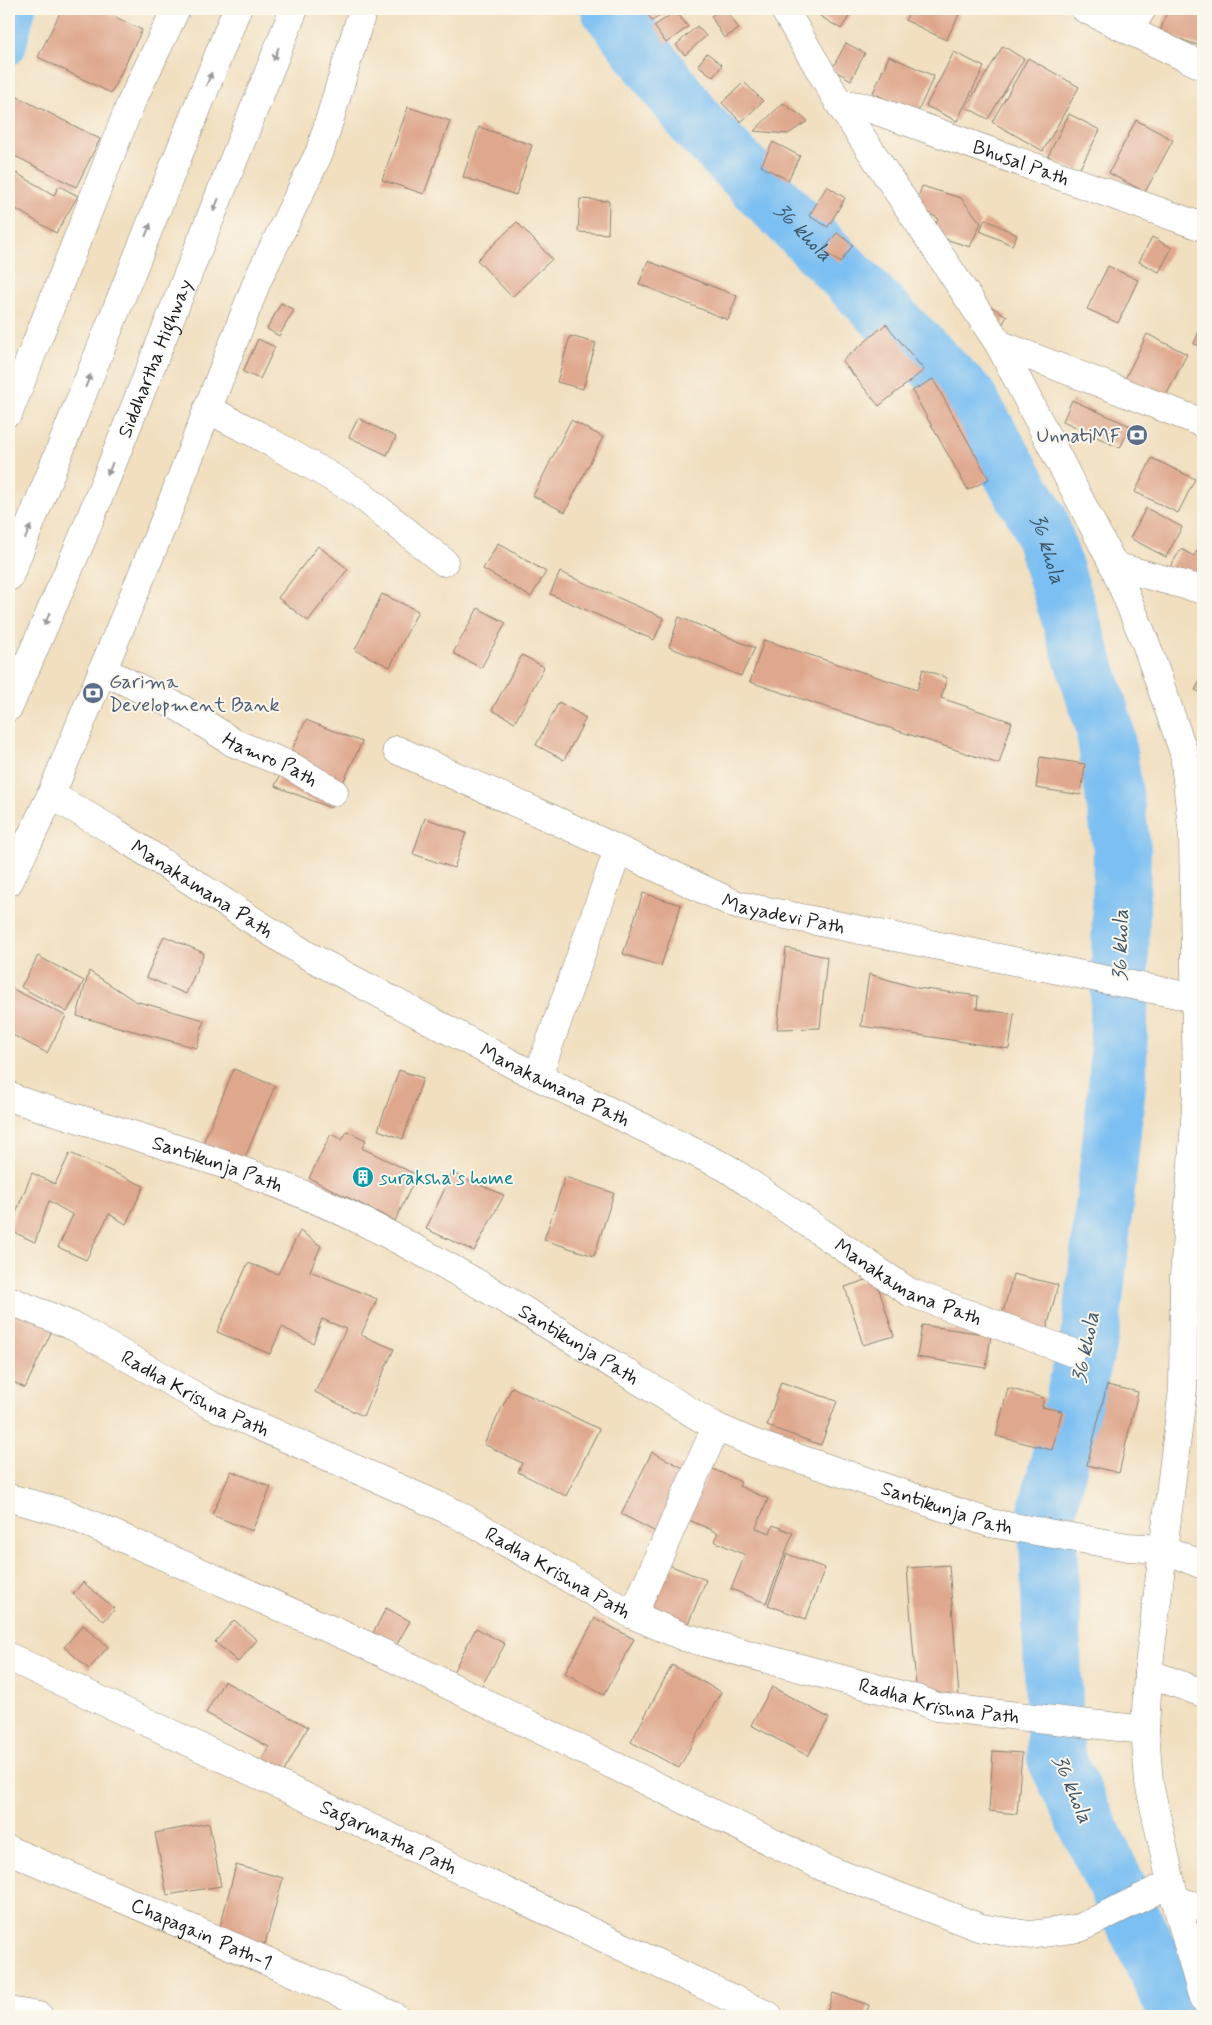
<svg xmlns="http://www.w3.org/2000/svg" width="1212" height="2025" font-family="Mynerve,sans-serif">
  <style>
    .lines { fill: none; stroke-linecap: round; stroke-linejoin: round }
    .canal { stroke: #7cbff2; stroke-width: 34 }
    .river { stroke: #7cbff2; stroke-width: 58 }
    .building { fill: #dfa88e }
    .minor-casing { stroke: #867e6e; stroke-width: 29 }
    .highway-casing { stroke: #867e6e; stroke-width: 29 }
    .minor { stroke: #fff; stroke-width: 28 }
    .highway { stroke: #fff; stroke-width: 28 }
    .oneway { fill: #999 }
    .labels { text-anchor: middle; stroke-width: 4; stroke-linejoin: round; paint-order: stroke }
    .street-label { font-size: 20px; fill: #1c1c1c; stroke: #fbf7ec }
    .service-label { font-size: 20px; fill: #4e5e75; stroke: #fbf7ec; text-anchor: end }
    .culture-label { font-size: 20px; fill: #0d838f; stroke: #fbf7ec; text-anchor: start }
    .water-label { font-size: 21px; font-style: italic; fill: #3e5567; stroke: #fbf7ec }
  </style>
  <rect width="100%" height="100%" fill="#fbf7ec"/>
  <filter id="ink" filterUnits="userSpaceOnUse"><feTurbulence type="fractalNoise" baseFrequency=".02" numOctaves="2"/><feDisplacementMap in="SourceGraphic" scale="10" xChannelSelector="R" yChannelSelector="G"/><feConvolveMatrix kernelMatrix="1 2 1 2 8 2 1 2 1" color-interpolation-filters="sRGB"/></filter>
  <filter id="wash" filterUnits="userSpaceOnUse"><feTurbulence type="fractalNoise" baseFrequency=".0096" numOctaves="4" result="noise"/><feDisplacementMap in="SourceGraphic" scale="20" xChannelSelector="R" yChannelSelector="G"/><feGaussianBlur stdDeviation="1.12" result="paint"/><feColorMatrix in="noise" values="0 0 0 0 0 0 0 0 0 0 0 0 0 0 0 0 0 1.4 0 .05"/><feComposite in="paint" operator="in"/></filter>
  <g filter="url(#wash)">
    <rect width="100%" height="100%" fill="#f1dfc0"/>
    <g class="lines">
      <path class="canal" d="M9,48L19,9"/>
      <path class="river" id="s1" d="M610,9L699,126L967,397L1039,520L1104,725L1122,849L1118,1076L1091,1329L1047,1512L1056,1758L1179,2016"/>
    </g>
    <g id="blocks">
      <path class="building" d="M62,9H99L142,30L111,93L38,57Z
        M645,9H670L652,21Z
        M723,9H726L739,29L724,38L711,16Z
        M809,9H854L841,29Z
        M911,9H947L959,15L946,40L905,20Z
        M1168,9H1203V47L1160,32Z
        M676,11L688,27L666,43L654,26Z
        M697,26L706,36L685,55L676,45Z
        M846,43L865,53L851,80L832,69Z
        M1003,46L1024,59L988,119L966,107Z
        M954,52L984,67L957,121L926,106Z
        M707,53L722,65L713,77L698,65Z
        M889,56L934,76L917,114L873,93Z
        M1028,58L1079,87L1043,151L992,122Z
        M744,82L763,101L741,122L722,103Z
        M16,96L100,139L76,187L9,153V110Z
        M783,103L808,121L788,134L754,131Z
        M408,107L450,121L424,194L382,180Z
        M1069,114L1100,130L1078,172L1048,156Z
        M1136,120L1173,140L1145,192L1109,173Z
        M479,127L532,145L516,195L463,177Z
        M773,142L800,156L788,180L761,166Z
        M16,173L54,195L59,186L78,196L56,233L9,205V186Z
        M827,186L845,198L828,227L809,216Z
        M922,186L961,198L981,223L970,247L933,235L938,218L915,207Z
        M580,199L609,201L608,234L578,232Z
        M985,219L1017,235L1012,245L980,231Z
        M517,222L552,259L512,297L477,260Z
        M837,233L853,245L840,263L823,250Z
        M1152,237L1172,248L1159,272L1139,262Z
        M648,261L737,296L728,320L639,284Z
        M1108,266L1138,280L1118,323L1087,309Z
        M281,303L294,310L279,336L267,329Z
        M985,303L1007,316L1002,325Z
        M1203,320V347L1194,344Z
        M886,324L924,370L879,406L842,361Z
        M1147,334L1187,354L1164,400L1124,381Z
        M570,336L596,343L583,389L557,382Z
        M258,339L275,347L260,379L243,372Z
        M933,379L989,479L968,490L912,391Z
        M1072,400L1130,426L1120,448L1063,421Z
        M358,418L396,437L387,455L349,437Z
        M571,420L603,437L565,512L533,496Z
        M1152,458L1195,479L1178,513L1135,492Z
        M1146,508L1182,527L1166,557L1130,538Z
        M1203,540V586L1170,567L1181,549L1194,556Z
        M498,543L546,572L531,597L483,569Z
        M318,546L348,569L308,621L278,598Z
        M560,572L664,618L654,640L550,594Z
        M382,594L418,611L390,667L355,650Z
        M478,608L506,623L481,668L453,653Z
        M679,617L755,648L741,676L669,647Z
        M764,640L917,690L923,669L947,678L941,698L1012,722L999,764L750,682Z
        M522,655L544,667L515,722L492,710Z
        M1203,675V694L1195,690Z
        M559,702L586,718L564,760L536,745Z
        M306,720L362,742L331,808L275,786Z
        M1040,757L1085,764L1081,795L1036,788Z
        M425,818L466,833L454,868L413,854Z
        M643,893L681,905L661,966L623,954Z
        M164,936L204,953L186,994L146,977Z
        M786,948L827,957L820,1028L777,1029Z
        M38,956L84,981L67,1012L21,987Z
        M89,971L135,1001L204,1020L197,1048L77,1016Z
        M869,974L917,988L978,996L977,1009L1014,1014L1009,1049L861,1026Z
        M9,987L66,1016L47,1053L9,1033Z
        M234,1069L275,1086L241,1167L200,1150Z
        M399,1070L423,1078L403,1139L378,1130Z
        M347,1131L366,1140L362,1148L417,1175L395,1221L309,1178L331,1134L342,1140Z
        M70,1153L144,1186L126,1224L109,1214L86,1260L58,1247L73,1215L49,1201L35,1242L9,1230L32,1173L55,1184Z
        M452,1173L504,1195L474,1251L426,1229Z
        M565,1177L614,1193L594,1256L544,1240Z
        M300,1231L321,1246L310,1271L377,1299L361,1335L394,1349L363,1416L315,1392L346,1329L322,1319L313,1343L282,1327L270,1354L217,1332L248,1263L278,1274Z
        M1013,1274L1058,1285L1046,1332L1001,1321Z
        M875,1277L894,1336L863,1345L845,1287Z
        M13,1306L54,1326L25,1388L9,1380V1315Z
        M922,1325L991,1335L986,1368L917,1357Z
        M781,1382L837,1401L821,1445L767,1426Z
        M1107,1385L1138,1392L1119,1473L1087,1465Z
        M512,1387L599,1429L566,1496L518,1472L522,1463L484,1444Z
        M1008,1388L1044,1398L1042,1407L1062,1411L1052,1450L996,1436Z
        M652,1452L687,1470L656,1532L621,1514Z
        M711,1468L741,1482L739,1486L768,1499L756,1528L770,1533L773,1525L793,1533L766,1603L731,1589L745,1555L714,1541L718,1533L687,1519Z
        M231,1471L271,1487L252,1531L212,1515Z
        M787,1554L825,1568L806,1619L768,1605Z
        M669,1565L706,1580L686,1629L649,1614Z
        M949,1565L960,1709L917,1699L907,1568Z
        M83,1582L115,1609L104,1621L73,1594Z
        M386,1608L410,1621L396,1646L373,1633Z
        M595,1618L634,1639L604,1695L565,1673Z
        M234,1620L257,1640L238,1662L215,1642Z
        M83,1625L108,1647L89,1669L64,1647Z
        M476,1628L505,1644L481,1687L453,1672Z
        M672,1665L721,1692L679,1768L631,1742Z
        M224,1681L308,1727L281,1777L259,1766L269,1747L206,1713Z
        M772,1687L829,1718L808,1756L751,1725Z
        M993,1751L1022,1753L1017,1814L989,1811Z
        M209,1823L221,1886L167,1895L155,1833Z
        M236,1865L283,1878L265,1944L219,1931Z
        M833,1993L869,2005L865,2016H826Z"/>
    </g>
  </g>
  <g filter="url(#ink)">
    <use href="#blocks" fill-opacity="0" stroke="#867e6e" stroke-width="1"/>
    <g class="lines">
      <g class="minor-casing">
        <g id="minor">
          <path d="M784,9L839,103L999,344L1114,566L1146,644L1184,753L1193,837L1197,1092L1184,1276L1183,1389L1148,1673L1145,1730L1149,1783L1171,1883L1203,1999"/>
          <path d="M1085,9L1203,66"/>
          <path d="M1129,30L1142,9"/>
          <path id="s2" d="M839,103L866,107L1203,227"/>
          <path d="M999,344L1203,423"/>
          <path d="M207,409L258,435L356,491L444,562"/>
          <path d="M9,412L131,103L176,9"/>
          <path d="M1114,566L1203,590"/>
          <path id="s3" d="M102,670L182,709L234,743L289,765L334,792"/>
          <path id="s4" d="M397,750L557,821L737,905L1196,998L1203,1001"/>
          <path id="s5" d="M51,795L110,829L305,954L514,1065L727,1168L909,1292L1071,1352"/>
          <path d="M9,882L51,795L168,512L258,279L320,151L363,9"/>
          <path d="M538,1076L618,850"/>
          <path id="s6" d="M9,1095L17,1100C133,1136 253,1167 362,1221C484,1282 599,1357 716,1427L753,1443L990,1523L1128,1547L1163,1549L1203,1565"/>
          <path id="s7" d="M9,1300L75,1327L209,1404L455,1513L633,1615L684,1637L917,1699L937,1707L1145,1730"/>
          <path d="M9,1498L63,1512L366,1645L827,1869L981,1928L1030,1935L1080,1928L1171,1883"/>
          <path d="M633,1615L716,1427"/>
          <path id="s8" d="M9,1657L769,2016"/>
          <path d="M1148,1673L1203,1693"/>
          <path id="s9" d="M9,1850L394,2016"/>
          <path d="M1175,1900L1203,1908"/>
          <path d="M9,2011L39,2016"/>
        </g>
      </g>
      <g class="highway-casing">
        <g id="highway">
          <path d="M9,577L237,9"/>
          <path id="s10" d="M9,707L82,539L294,9"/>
        </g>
      </g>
      <use href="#minor" class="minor"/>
      <use href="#highway" class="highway"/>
    </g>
    <defs><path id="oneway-solid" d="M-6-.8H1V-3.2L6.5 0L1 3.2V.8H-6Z" transform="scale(1.25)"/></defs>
    <g class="oneway">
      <use href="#oneway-solid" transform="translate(276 54) rotate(112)"/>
      <use href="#oneway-solid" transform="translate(209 79) rotate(-68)"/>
      <use href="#oneway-solid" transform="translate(216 205) rotate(112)"/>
      <use href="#oneway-solid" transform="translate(148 230) rotate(-68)"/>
      <use href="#oneway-solid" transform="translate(88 381) rotate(-68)"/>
      <use href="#oneway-solid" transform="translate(110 469) rotate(112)"/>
      <use href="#oneway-solid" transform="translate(28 532) rotate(-67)"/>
      <use href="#oneway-solid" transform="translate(47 619) rotate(114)"/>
    </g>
  </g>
  <defs>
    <g id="bank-disc" transform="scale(1.125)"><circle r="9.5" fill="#5c6f8a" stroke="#fbf7ec"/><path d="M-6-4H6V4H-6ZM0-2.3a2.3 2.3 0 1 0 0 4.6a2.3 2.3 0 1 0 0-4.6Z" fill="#fff"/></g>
    <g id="building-disc" transform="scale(1.125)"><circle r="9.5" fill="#0f9aa8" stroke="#fbf7ec"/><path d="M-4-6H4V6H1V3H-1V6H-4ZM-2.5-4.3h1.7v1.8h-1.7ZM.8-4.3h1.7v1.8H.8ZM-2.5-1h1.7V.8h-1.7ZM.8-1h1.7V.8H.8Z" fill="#fff"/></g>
  </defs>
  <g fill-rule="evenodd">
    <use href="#bank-disc" x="1137" y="435"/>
    <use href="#bank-disc" x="93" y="693"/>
    <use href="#building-disc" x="363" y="1177"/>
  </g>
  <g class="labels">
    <g class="street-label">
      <text dy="7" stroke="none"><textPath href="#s2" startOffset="192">Bhusal Path</textPath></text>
      <text dy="7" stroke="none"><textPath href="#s10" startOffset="378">Siddhartha Highway</textPath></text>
      <text dy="7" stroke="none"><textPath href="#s3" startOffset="191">Hamro Path</textPath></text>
      <text dy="7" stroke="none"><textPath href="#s5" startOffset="178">Manakamana Path</textPath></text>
      <text dy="7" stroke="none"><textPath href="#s4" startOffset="421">Mayadevi Path</textPath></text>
      <text dy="7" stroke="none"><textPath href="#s5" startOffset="582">Manakamana Path</textPath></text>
      <text dy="7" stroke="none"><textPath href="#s6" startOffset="220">Santikunja Path</textPath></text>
      <text dy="7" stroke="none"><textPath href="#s5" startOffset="988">Manakamana Path</textPath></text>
      <text dy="7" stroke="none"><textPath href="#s6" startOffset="625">Santikunja Path</textPath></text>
      <text dy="7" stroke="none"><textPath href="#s7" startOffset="209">Radha Krishna Path</textPath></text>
      <text dy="7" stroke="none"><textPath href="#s6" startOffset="1030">Santikunja Path</textPath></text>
      <text dy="7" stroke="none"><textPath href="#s7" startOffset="614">Radha Krishna Path</textPath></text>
      <text dy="7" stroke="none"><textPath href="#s7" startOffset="1019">Radha Krishna Path</textPath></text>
      <text dy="7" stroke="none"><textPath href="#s8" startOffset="420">Sagarmatha Path</textPath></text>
      <text dy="7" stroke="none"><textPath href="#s9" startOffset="210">Chapagain Path-1</textPath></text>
    </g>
    <g class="service-label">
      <text x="1121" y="442">UnnatiMF</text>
      <text x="109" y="688" text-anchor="start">Garima<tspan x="109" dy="23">Development Bank</tspan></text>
    </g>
    <g class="culture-label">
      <text x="379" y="1184">suraksha's home</text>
    </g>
    <g class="water-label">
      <text dy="7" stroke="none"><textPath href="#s1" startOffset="296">36 khola</textPath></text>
      <text dy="7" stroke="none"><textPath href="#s1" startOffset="701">36 khola</textPath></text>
      <text transform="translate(1120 945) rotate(-89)" y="7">36 khola</text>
      <text transform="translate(1085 1347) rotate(-79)" y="7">36 khola</text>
      <text transform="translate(1073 1789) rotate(67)" y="7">36 khola</text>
    </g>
  </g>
  <rect width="1212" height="2025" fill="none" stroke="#fbf7ec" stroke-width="30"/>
</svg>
